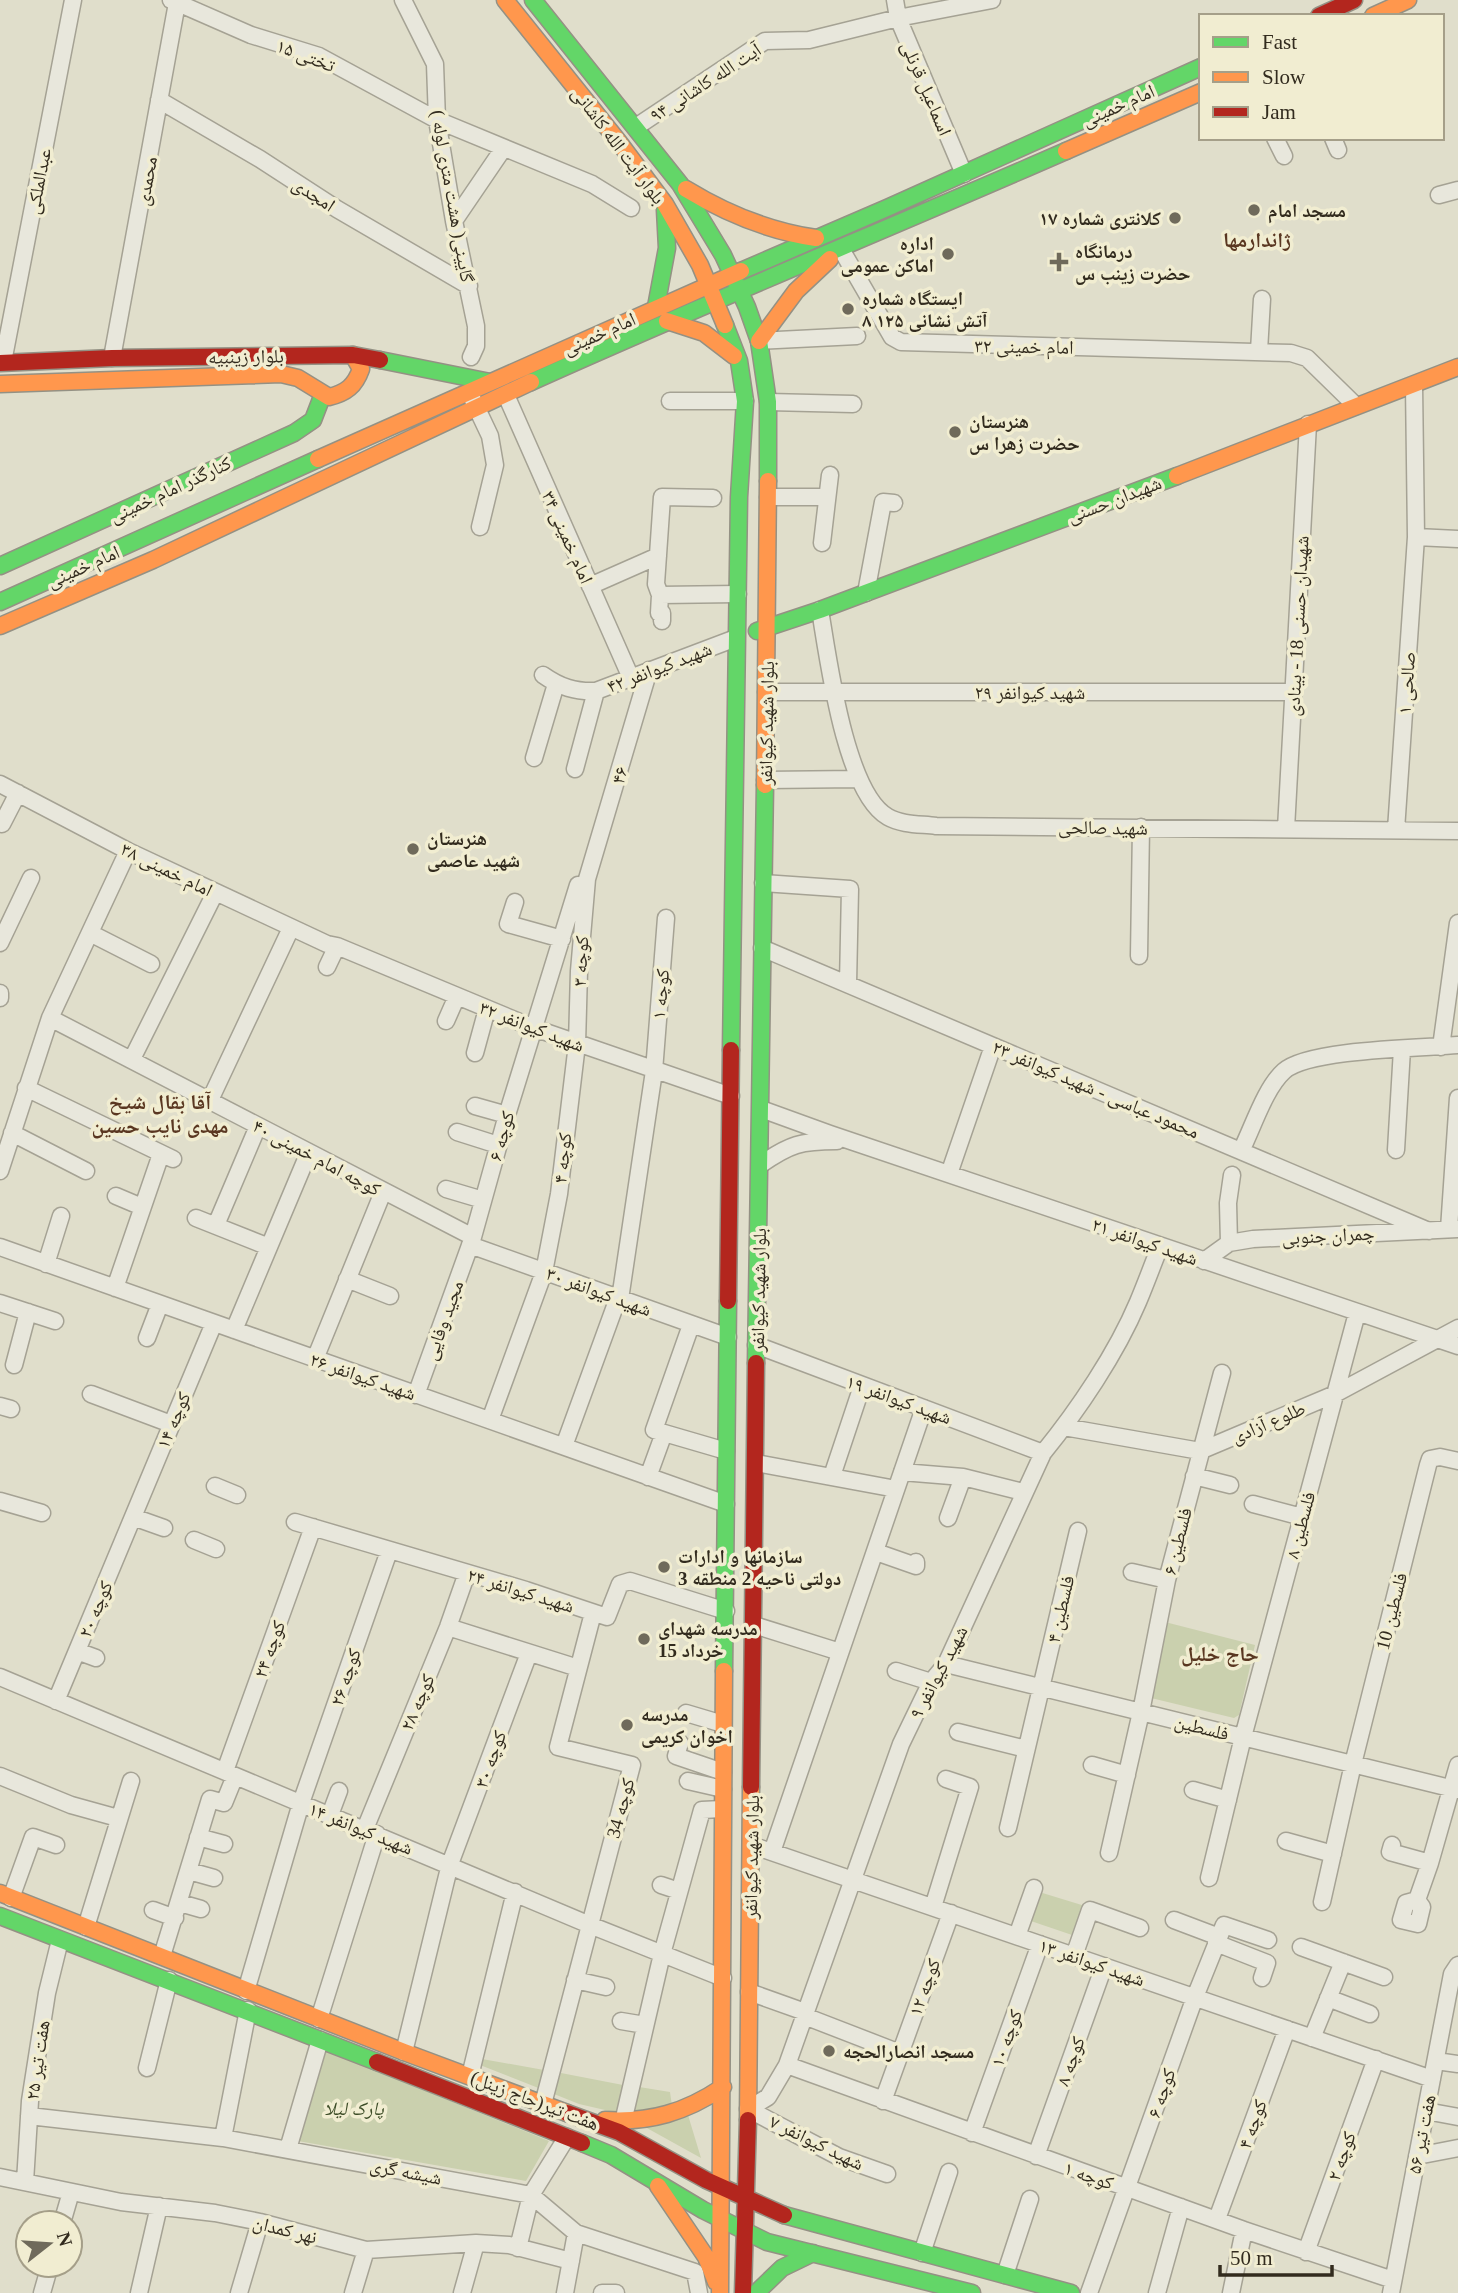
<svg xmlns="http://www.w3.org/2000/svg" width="1458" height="2293" font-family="'Times New Roman','Noto Naskh Arabic',serif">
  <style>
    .green { fill: #cad0ae }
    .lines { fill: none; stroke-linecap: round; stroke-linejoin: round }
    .street-casing { stroke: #a5a294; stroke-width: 19 }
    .fast-casing { stroke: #949184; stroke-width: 19 }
    .slow-casing { stroke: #949184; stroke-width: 19 }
    .jam-casing { stroke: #949184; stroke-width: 19 }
    .street { stroke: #e8e7dc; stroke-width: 16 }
    .fast { stroke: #63d668; stroke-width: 16 }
    .slow { stroke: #ff974d; stroke-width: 16 }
    .jam { stroke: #b3261e; stroke-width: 16 }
    .poi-dot { fill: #6f6a5b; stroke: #f1edd1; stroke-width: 2.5 }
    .labels { text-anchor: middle; stroke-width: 7; stroke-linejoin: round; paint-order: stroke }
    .street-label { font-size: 19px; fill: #322b1e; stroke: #f1edd1 }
    .poi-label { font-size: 19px; font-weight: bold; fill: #322b1e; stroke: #f1edd1; text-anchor: start }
    .park-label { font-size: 19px; font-style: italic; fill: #3c4c26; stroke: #f1edd1 }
    .neighbourhood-label { font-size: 21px; font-weight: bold; fill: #5a3721; stroke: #f1edd1 }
  </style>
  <rect width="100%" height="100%" fill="#e0decb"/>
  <path class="green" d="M1165,1622L1255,1645L1239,1715L1234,1718L1151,1698Z
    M1036,1891L1085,1906L1075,1936L1025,1919Z
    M320,2048L549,2141L526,2181L298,2141Z
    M482,2059L544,2070L541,2089L480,2065Z
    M561,2073L623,2085L618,2113L579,2104L554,2094Z
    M633,2086L670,2092L672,2106L628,2114Z
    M688,2115L701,2158L645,2127Z"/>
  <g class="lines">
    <g class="street-casing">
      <path id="street" d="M171,0L251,35L319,56L437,120L592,184L631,208
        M403,0L435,64L437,120L454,221L476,326V346L471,357
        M895,0L898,18L964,174
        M159,100L260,159L337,209L469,286
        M636,127L765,41L809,40L898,18L992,0
        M1275,138L1284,156
        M1333,138L1338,150
        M1439,195L1458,190
        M454,221L503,149
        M841,249L892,337L901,342L1291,353L1307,358L1356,406
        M759,341L857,336
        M1259,351L1262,299
        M112,358L177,3
        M3,362L73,0
        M506,395L631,678
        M473,400L490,436L495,465L480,527
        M670,401H745
        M768,402L853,404
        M768,497H827
        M1416,537L1458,539
        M822,543L830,475
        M590,586L658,556
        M866,593L883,502L894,503
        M660,595L738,594
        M820,610C828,657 845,793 888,817C902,825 921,824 936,826L1458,831
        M662,621V613H659L660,595L656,584L662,497L713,498
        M543,675C560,687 575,692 596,691L736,638
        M766,692H1293
        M534,758L556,684
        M575,769L596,691
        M765,780L858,779
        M0,784L128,851L327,944L337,946L534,1028L731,1096
        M2,824L18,793
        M1286,829L1308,424
        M1396,830L1416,537L1414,385
        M763,883L850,889L848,984
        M515,902L508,924L562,939
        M90,933L151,964
        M0,943L31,878
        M762,948L1429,1231
        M1139,956L1141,827
        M327,967L337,946
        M0,993V998
        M50,1018L473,1237
        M446,1021L457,996
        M1441,1047L1458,923
        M475,1053L487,1009
        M132,1059L215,893
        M26,1088L173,1159
        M210,1100L291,928
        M475,1106L507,1115
        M761,1109L830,1134L1458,1346
        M457,1132L498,1145
        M12,1133L86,1171
        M1396,1150L1402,1049
        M1241,1151C1253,1127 1265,1088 1284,1071C1308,1049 1422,1048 1458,1045
        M760,1165C790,1144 801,1141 837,1141
        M0,1171L50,1018L128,851
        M949,1174L993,1046
        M446,1189L483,1200
        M116,1196L142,1207
        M196,1218L269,1247
        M216,1225L258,1126
        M1449,1229L1458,1098
        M1229,1243L1228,1203L1232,1175
        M470,1245L728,1337
        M0,1247L726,1504
        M1204,1261L1229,1243L1253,1239L1458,1229
        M46,1264L61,1216
        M347,1279L390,1296
        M115,1288L161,1154
        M620,1299L654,1071L666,918
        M0,1303L55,1321
        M691,1325L654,1430L726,1451
        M234,1330L309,1152
        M147,1338L160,1304
        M756,1345L1043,1453
        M315,1359L383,1192
        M14,1365L28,1312
        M91,1394L171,1424
        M416,1395L473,1237L507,1115L578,885
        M0,1406L11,1409
        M490,1420L544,1272L559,1194L577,1044L579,971L587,879L649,670
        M1064,1427L1200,1451L1335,1394L1458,1328
        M564,1446L618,1298
        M756,1463L896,1489
        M902,1472L963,1477L1023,1492
        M832,1476L862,1386
        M1194,1476L1230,1485
        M648,1477L664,1433
        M215,1486L237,1495
        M0,1501L42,1513
        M1253,1504L1302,1517
        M133,1517L164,1528
        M948,1518L963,1477
        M295,1522L526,1590L607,1617L620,1584L630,1581L726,1611
        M194,1540L216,1549
        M876,1552L916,1566V1562
        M1132,1572L1167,1580
        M754,1625L840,1652
        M448,1627L578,1668
        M77,1651L96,1658
        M946,1664L1458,1790
        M896,1671L931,1682
        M0,1677L590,1925L723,1978
        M56,1701L214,1323
        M686,1713L723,1724
        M958,1732L1026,1749
        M680,1743L676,1756L723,1772
        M1092,1765L1127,1775
        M225,1771L313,1527
        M0,1776L71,1805L118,1818
        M688,1781L723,1789
        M1193,1790L1228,1800
        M330,1815L339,1791
        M1008,1828L1078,1531
        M365,1829L448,1627L467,1573
        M198,1837L224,1844
        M1286,1841L1333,1854
        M751,1845L1432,2079
        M1392,1845L1390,1852L1430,1863
        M772,1852L924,1408
        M1109,1853L1141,1712L1167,1580L1222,1373
        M189,1871L214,1878
        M1209,1878L1243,1737L1357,1313
        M661,1885L679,1891
        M11,1898L33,1837L56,1845
        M1417,1900L1422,1907L1418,1924L1401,1920L1406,1903L1417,1900L1430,1863L1458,1765
        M1322,1902L1353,1764L1428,1465L1430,1459L1440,1457L1458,1461
        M180,1903L201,1909
        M933,1907L970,1787L946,1779
        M153,1910L175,1918
        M1174,1920L1219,1937
        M86,1927L131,1781
        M1017,1936L1034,1888
        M1216,1943L1267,1963L1262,1978
        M1301,1947L1384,1977
        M162,1956L210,1799L224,1803L235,1776
        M1074,1956L1090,1910L1140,1928
        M575,1980L606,1987
        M246,1991L301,1803L389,1551
        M749,1992L805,2012L807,2017L900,2053
        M1328,1998L1370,2014
        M319,2019L377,1834
        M621,2021L645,2025
        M1312,2038L1343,1962
        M404,2052L450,1864L529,1653
        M1436,2061L1458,2064
        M787,2065L1244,2230L1393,2280
        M147,2068L169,1980
        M470,2076L515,1892
        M883,2101L951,1913
        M543,2104L632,1765L558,1747L593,1613
        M748,2109L768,2097L787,2065L901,1744L931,1682L946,1664L1043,1453C1078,1410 1116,1354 1138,1302C1146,1283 1153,1264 1160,1246
        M748,2109L839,2157L887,2174
        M1426,2111L1458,2117
        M29,2116L223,2138L531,2195L576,2233L695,2272L699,2293
        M623,2122L662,1954L702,1810L722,1809
        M972,2133L1040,1944
        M223,2138L248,2010
        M288,2149L320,2040
        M1036,2156L1104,1966
        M1417,2156L1458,2148
        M0,2177L121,2202L215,2213L260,2222L366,2250L476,2243L509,2245L571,2261
        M25,2182L30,2101L47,1993L60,1940
        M1217,2219L1287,2029
        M62,2223L71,2192
        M518,2248L531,2195L567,2137
        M1306,2252L1376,2059
        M922,2253L949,2172
        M1005,2275L1030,2199
        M42,2293L50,2265
        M139,2293L159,2206
        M239,2293L260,2222
        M353,2293L366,2250
        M462,2293L476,2243
        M565,2293L576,2233
        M602,2293H616
        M1089,2293L1195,1997L1224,1925L1268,1940
        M1157,2293L1181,2207
        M1231,2293L1244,2230
        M1391,2293L1452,1974L1458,1965"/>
    </g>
    <g class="fast-casing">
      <path id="fast" d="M533,0L680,184L723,255L747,307L759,341L768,402V481
        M741,271L887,208L1201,67
        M656,307L667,248L665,210
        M725,325L739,361L745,401L739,497L731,1050
        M380,360L490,382
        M531,382C708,302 888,229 1066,151
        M0,566L294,433L313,420L323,394
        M0,602L318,459
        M757,631L820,610L1177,476
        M756,1363L765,785
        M724,1671L728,1301
        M0,1916L377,2062
        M582,2143L611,2155L703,2210L767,2242L972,2293
        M784,2215L1071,2293
        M756,2293L782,2268L813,2253"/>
    </g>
    <g class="slow-casing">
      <path id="slow" d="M505,0L618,141L665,204L700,265L725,325
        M1373,16L1408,0
        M1066,151L1201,92
        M686,189C727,214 768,231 816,238
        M667,321L704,333L734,356
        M759,341L796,291L830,259
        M0,384L281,374L298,378L329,397C346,393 355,386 361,369L353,355
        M318,459L741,271
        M1177,476L1458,367
        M0,626L153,560L531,382
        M765,785L768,481
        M0,1893L404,2052L567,2113
        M605,2120C650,2123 686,2112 723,2087
        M748,2120L751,1787
        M658,2186L706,2257L716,2282
        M720,2293L724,1671"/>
    </g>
    <g class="jam-casing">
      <path id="jam" d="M1319,16L1354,0
        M0,363L112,358L353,355L380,360
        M728,1301L731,1050
        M751,1787L756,1363
        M377,2062L582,2143
        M567,2113L619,2132L706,2180L784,2215
        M743,2293L748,2120"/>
    </g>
    <use href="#street" class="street"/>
    <use href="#fast" class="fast"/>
    <use href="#slow" class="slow"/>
    <use href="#jam" class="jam"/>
  </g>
  <g class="poi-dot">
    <circle cx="1254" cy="210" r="7"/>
    <circle cx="1175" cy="218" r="7"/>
    <circle cx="948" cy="254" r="7"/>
    <path d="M1055.5 251.5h7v7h7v7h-7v7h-7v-7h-7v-7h7z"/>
    <circle cx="848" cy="309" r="7"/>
    <circle cx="955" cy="432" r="7"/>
    <circle cx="413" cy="849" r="7"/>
    <circle cx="664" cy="1567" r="7"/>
    <circle cx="644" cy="1639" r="7"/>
    <circle cx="627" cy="1725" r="7"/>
    <circle cx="829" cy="2051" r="7"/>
  </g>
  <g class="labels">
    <g class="street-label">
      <text transform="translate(306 55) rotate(21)" y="7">تختی ۱۵</text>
      <text transform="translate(705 82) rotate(-33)" y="7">آیت الله کاشانی ۹۴</text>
      <text transform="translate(927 88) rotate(67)" y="7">اسماعیل قرنلی</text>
      <text transform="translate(1118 105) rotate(-24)" y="7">امام خمینی</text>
      <text transform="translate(619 145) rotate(53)" y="7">بلوار آیت الله کاشانی</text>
      <text transform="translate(38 181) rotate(-79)" y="7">عبدالملکی</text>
      <text transform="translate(146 181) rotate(-80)" y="7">محمدی</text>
      <text transform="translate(314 194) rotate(33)" y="7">امجدی</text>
      <text transform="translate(453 196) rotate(80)" y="7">گایینی( هشت متری لوله )</text>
      <text transform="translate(599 333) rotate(-24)" y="7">امام خمینی</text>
      <text transform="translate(1024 346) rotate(1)" y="7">امام خمینی ۳۲</text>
      <text transform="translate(246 356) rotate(-1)" y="7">بلوار زینبیه</text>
      <text transform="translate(170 489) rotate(-25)" y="7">کنارگذر امام خمینی</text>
      <text transform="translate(1114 499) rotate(-21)" y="7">شهیدان حسنی</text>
      <text transform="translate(568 537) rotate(66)" y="7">امام خمینی ۳۴</text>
      <text transform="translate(83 566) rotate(-24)" y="7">امام خمینی</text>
      <text transform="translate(1297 626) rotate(-87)" y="7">شهیدان حسنی 18 - بینادی</text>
      <text transform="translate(659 667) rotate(-21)" y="7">شهید کیوانفر ۴۲</text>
      <text transform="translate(1406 683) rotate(-86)" y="7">صالحی ۱</text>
      <text x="1030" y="699">شهید کیوانفر ۲۹</text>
      <text transform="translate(766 723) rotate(-89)" y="7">بلوار شهید کیوانفر</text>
      <text transform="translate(619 775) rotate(-74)" y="7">۴۶</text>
      <text transform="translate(1103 827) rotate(1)" y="7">شهید صالحی</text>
      <text transform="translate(167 869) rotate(26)" y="7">امام خمینی ۳۸</text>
      <text transform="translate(580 961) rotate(-87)" y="7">کوچه ۳</text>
      <text transform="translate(660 994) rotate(-85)" y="7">کوچه ۱</text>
      <text transform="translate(532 1026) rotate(21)" y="7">شهید کیوانفر ۳۲</text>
      <text transform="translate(1096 1089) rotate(23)" y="7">محمود عباسی - شهید کیوانفر ۲۳</text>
      <text transform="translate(501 1136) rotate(-74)" y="7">کوچه ۶</text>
      <text transform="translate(317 1157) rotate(28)" y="7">کوچه امام خمینی ۴۰</text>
      <text transform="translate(562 1158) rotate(-84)" y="7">کوچه ۴</text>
      <text transform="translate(1328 1235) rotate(-3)" y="7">چمران جنوبی</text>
      <text transform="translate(1145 1241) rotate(19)" y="7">شهید کیوانفر ۲۱</text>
      <text transform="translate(758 1290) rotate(-89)" y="7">بلوار شهید کیوانفر</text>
      <text transform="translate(599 1291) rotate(20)" y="7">شهید کیوانفر ۳۰</text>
      <text transform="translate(443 1320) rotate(-70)" y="7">مجید وفایی</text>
      <text transform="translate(363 1376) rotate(19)" y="7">شهید کیوانفر ۲۶</text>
      <text transform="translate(899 1399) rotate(20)" y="7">شهید کیوانفر ۱۹</text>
      <text transform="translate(173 1420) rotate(-67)" y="7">کوچه ۱۴</text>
      <text transform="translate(1268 1422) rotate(-23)" y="7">طلوع آزادی</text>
      <text transform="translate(1300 1525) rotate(-75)" y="7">فلسطین ۸</text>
      <text transform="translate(1177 1541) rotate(-76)" y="7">فلسطین ۶</text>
      <text transform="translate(521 1590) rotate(17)" y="7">شهید کیوانفر ۲۴</text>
      <text transform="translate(95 1609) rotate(-67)" y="7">کوچه ۲۰</text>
      <text transform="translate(1060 1609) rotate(-77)" y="7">فلسطین ۴</text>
      <text transform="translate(1391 1611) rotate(-76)" y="7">فلسطین 10</text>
      <text transform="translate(269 1649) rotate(-70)" y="7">کوچه ۲۴</text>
      <text transform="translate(938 1672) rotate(-62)" y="7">شهید کیوانفر ۹</text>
      <text transform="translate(345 1677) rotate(-71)" y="7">کوچه ۲۶</text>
      <text transform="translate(417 1702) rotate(-67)" y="7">کوچه ۲۸</text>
      <text transform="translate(1202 1727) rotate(14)" y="7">فلسطین</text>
      <text transform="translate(490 1759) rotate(-70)" y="7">کوچه ۳۰</text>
      <text transform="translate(620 1808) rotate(-75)" y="7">کوچه 34</text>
      <text transform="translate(361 1828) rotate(22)" y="7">شهید کیوانفر ۱۴</text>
      <text transform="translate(751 1857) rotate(-89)" y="7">بلوار شهید کیوانفر</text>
      <text transform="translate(1092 1962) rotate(19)" y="7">شهید کیوانفر ۱۳</text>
      <text transform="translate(924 1987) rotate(-70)" y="7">کوچه ۱۲</text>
      <text transform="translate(1006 2038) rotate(-70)" y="7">کوچه ۱۰</text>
      <text transform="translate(37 2060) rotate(-82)" y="7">هفت تیر ۲۵</text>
      <text transform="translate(1070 2061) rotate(-70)" y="7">کوچه ۸</text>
      <text transform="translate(1161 2093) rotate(-71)" y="7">کوچه ۶</text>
      <text transform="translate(535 2100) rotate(21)" y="7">هفت تیر(حاج زینل)</text>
      <text transform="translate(1252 2124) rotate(-70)" y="7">کوچه ۴</text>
      <text transform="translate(1421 2134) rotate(-79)" y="7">هفت تیر ۵۶</text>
      <text transform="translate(817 2142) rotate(26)" y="7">شهید کیوانفر ۷</text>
      <text transform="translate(1341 2156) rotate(-70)" y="7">کوچه ۲</text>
      <text transform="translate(406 2171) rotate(11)" y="7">شیشه گری</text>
      <text transform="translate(1089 2175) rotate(19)" y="7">کوچه ۱</text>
      <text transform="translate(285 2229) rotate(14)" y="7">نهر کمدان</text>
    </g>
    <g class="poi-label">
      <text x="1268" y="217">مسجد امام</text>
      <text x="1161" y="225" text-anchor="end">کلانتری شماره ۱۷</text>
      <text x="934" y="250" text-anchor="end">اداره<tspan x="934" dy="22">اماکن عمومی</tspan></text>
      <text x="1075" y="258">درمانگاه<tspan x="1075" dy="22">حضرت زینب س</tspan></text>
      <text x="862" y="305">ایستگاه شماره<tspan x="862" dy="22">۸ آتش نشانی ۱۲۵</tspan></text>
      <text x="969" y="428">هنرستان<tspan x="969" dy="22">حضرت زهرا س</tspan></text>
      <text x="427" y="845">هنرستان<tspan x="427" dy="22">شهید عاصمی</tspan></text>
      <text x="678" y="1563">سازمانها و ادارات<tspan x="678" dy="22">دولتی ناحیه 2 منطقه 3</tspan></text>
      <text x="658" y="1635">مدرسه شهدای<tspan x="658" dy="22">15 خرداد</tspan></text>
      <text x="641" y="1721">مدرسه<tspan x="641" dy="22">اخوان کریمی</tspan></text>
      <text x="843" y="2058">مسجد انصارالحجه</text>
    </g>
    <g class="park-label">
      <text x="354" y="2115">پارک لیلا</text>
    </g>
    <g class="neighbourhood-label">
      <text x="1257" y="247">ژاندارمها</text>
      <text x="160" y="1109">آقا بقال شیخ<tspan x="160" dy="24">مهدی نایب حسین</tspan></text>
      <text x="1220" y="1661">حاج خلیل</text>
    </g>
  </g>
  <rect x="1199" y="14" width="245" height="126" fill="#f1edd1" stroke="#a59f89" stroke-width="2"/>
  <rect x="1213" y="37" width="35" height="10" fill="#63d668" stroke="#a59f89" stroke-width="2"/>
  <text x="1262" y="49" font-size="21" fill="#322b1e">Fast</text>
  <rect x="1213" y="72" width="35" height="10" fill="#ff974d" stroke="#a59f89" stroke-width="2"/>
  <text x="1262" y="84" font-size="21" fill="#322b1e">Slow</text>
  <rect x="1213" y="107" width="35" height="10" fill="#b3261e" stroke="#a59f89" stroke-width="2"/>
  <text x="1262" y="119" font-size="21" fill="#322b1e">Jam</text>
  <g transform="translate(49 2244) rotate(73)"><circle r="33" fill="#f1edd1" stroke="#a59f89" stroke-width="2"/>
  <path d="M0-5L12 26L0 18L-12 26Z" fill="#6f6a5b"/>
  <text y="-10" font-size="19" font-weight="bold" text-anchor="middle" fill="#322b1e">N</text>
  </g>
  <path d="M1220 2265v10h112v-10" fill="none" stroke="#322b1e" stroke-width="3.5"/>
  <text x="1230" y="2265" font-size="21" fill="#322b1e" stroke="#f1edd1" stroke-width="5" paint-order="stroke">50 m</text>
</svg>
